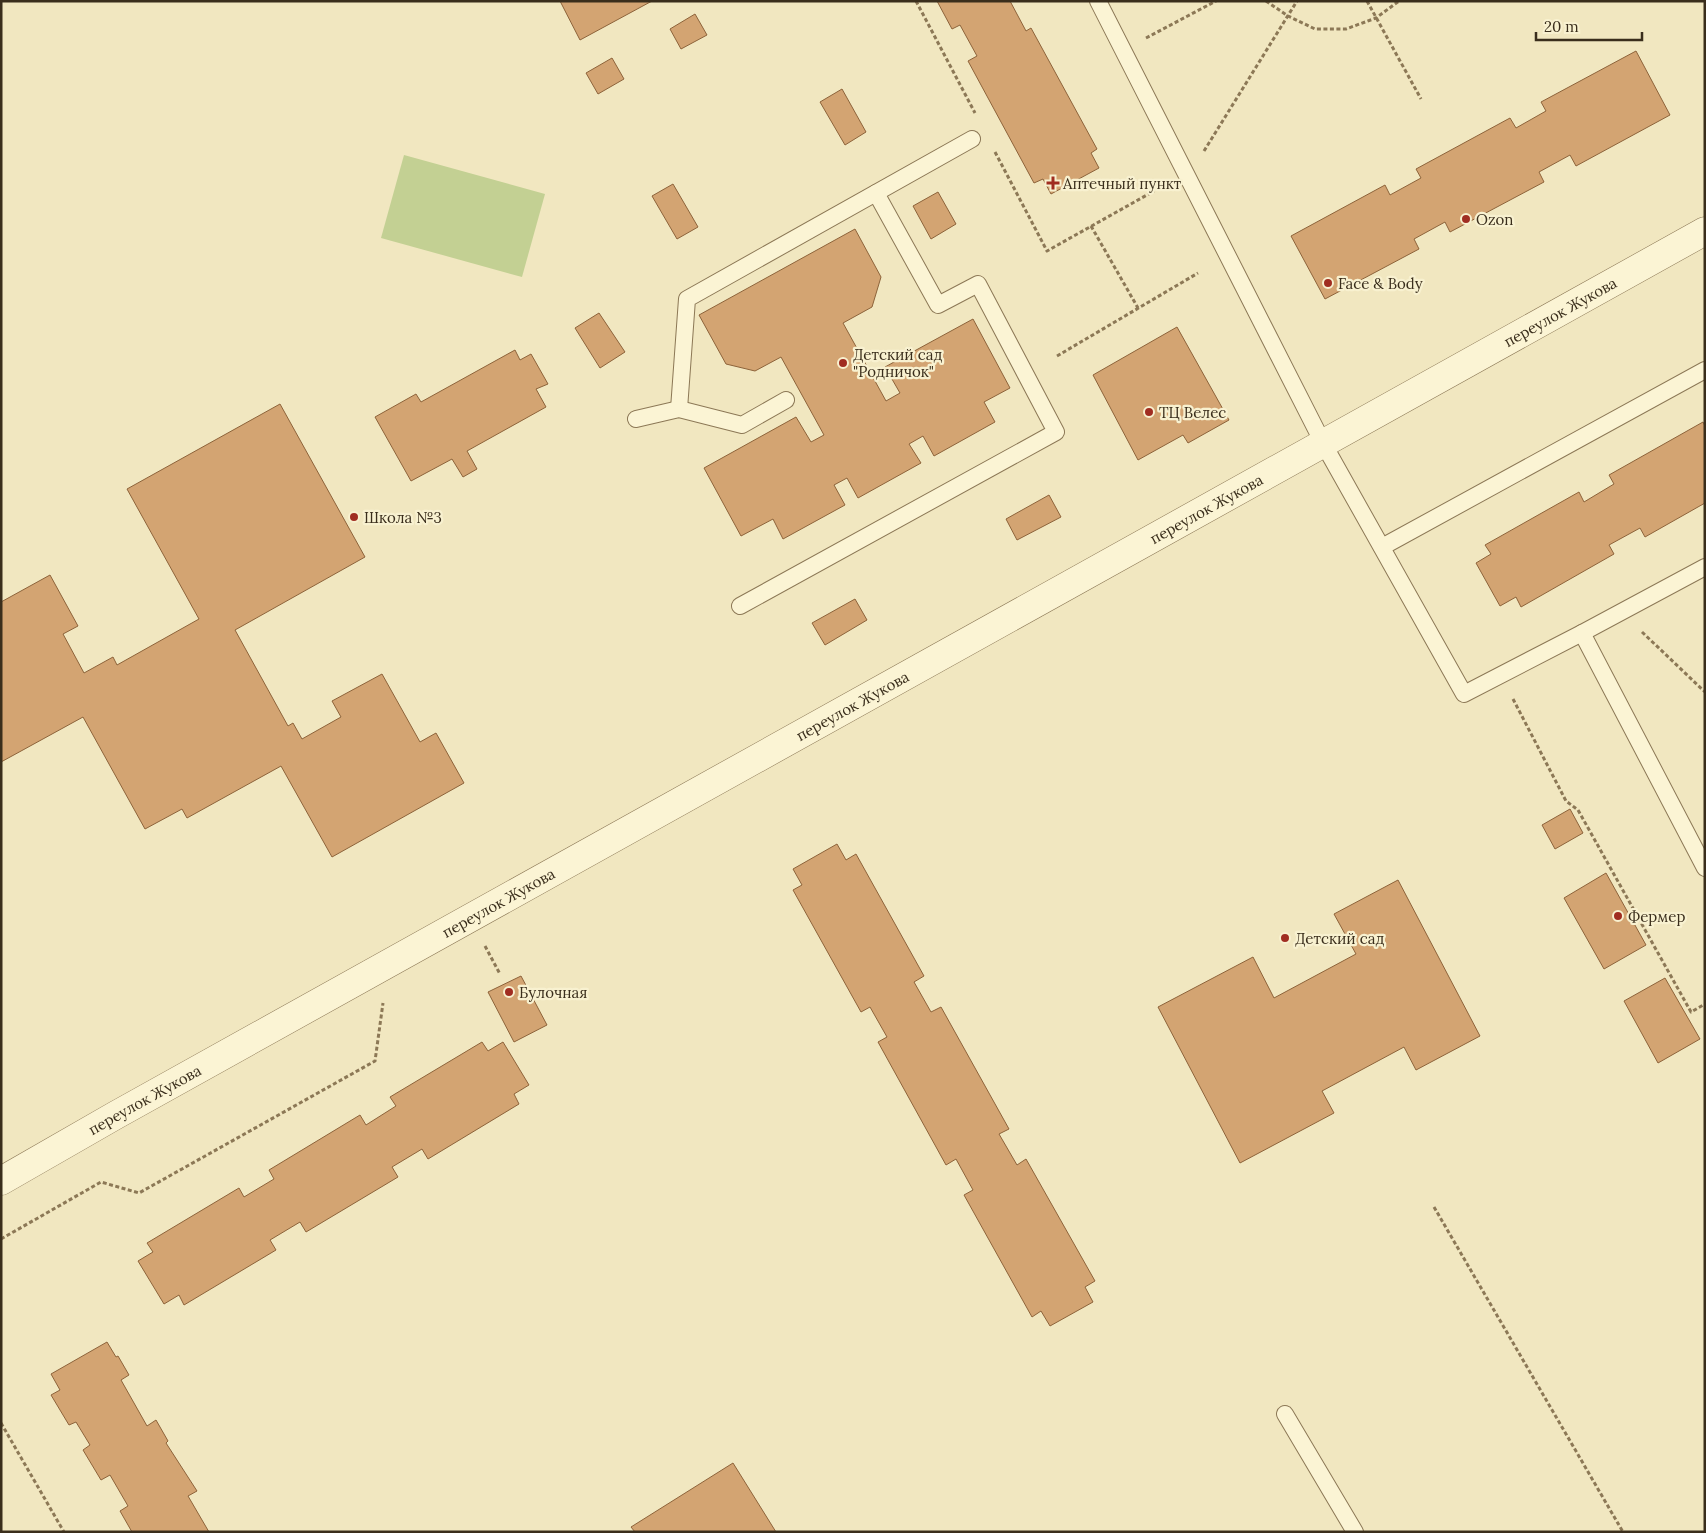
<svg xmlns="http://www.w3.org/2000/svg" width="1706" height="1533" font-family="Lora,serif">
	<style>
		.garden { fill: #c3d093 }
		.building { fill: #d3a472; stroke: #8d633a }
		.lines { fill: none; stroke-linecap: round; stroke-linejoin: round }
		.lane-casing { stroke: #8c7856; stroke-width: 18 }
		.street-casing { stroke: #8c7856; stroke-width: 29 }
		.path { stroke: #8c7856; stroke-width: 3; stroke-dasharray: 4 2.5; stroke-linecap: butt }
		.lane { stroke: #fbf4d4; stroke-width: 16 }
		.street { stroke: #fbf4d4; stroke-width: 28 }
		.poi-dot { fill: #a02d21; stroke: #f8f1d0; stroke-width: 2 }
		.labels { text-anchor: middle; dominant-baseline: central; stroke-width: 4.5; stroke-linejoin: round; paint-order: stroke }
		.poi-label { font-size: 15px; fill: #3a2e1c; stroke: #f8f1d0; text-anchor: start }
		.street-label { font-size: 15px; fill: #3a2e1c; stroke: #f8f1d0 }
	</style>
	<rect width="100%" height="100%" fill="#f1e7c0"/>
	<path class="garden" d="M404 155 545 194 522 277 381 238Z"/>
	<g class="building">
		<path d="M560 1H652L580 40Z"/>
		<path d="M937 1H1010L1026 31 1031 28 1097 149 1091 153 1099 168 1051 194 1043 179 1034 183 968 61 977 56 960 25 952 29Z"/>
		<path d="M695 14 707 35 681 49 670 29Z"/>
		<path d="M1636 51 1670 115 1576 166 1570 155 1539 172 1544 182 1450 232 1445 222 1414 239 1419 249 1325 299 1291 236 1385 185 1390 195 1421 178 1416 169 1510 118 1516 128 1546 111 1541 102Z"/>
		<path d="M612 58 624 79 598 94 586 73Z"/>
		<path d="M842 89 866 132 845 145 820 102Z"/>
		<path d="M673 184 698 227 677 239 652 196Z"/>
		<path d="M938 192 956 224 931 239 913 206Z"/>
		<path d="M855 229 881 277 872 307 843 323 886 401 900 393 885 367 973 319 1010 388 984 402 995 422 934 456 923 436 909 444 921 463 858 498 847 478 834 485 845 505 783 539 773 519 741 536 704 468 796 417 811 442 824 435 781 357 755 371 726 364 699 315Z"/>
		<path d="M599 313 625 352 600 368 575 328Z"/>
		<path d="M1177 327 1229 420 1188 443 1183 435 1138 460 1093 375Z"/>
		<path d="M515 350 520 360 531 354 548 384 536 389 546 407 467 451 477 469 463 477 452 459 411 481 375 417 416 394 421 402Z"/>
		<path d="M280 404 365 557 235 630 288 726 293 723 302 739 341 717 332 701 382 674 420 742 436 733 464 783 332 857 281 766 187 818 182 809 145 829 83 717 1 762V602L50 575 78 626 63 634 84 673 113 657 117 665 199 619 127 489Z"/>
		<path d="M1703 422 1705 426V503L1645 537 1640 528 1609 545 1614 554 1521 607 1516 597 1500 606 1476 563 1491 554 1485 545 1579 492 1584 502 1614 484 1609 475Z"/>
		<path d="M1049 495 1061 517 1017 540 1006 519Z"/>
		<path d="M855 599 867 620 825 645 812 623Z"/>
		<path d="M1570 809 1583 833 1555 849 1542 825Z"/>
		<path d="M837 844 846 860 856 854 924 976 914 982 931 1012 941 1007 1009 1129 999 1134 1017 1165 1026 1159 1095 1281 1085 1287 1093 1302 1050 1326 1041 1311 1032 1317 964 1195 973 1190 956 1159 946 1165 878 1042 887 1037 870 1007 861 1012 793 890 802 885 793 869Z"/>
		<path d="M1606 873 1646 945 1604 969 1564 898Z"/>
		<path d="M1398 880 1480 1036 1416 1070 1404 1047 1322 1091 1334 1113 1240 1163 1158 1007 1253 957 1274 998 1356 954 1334 914Z"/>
		<path d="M521 976 547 1025 514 1042 488 992Z"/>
		<path d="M1665 978 1700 1039 1658 1063 1624 1001Z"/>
		<path d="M482 1042 488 1051 503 1042 529 1085 514 1094 519 1104 428 1159 422 1149 392 1167 398 1177 306 1232 300 1222 270 1240 276 1250 184 1305 179 1295 164 1304 138 1261 153 1252 147 1243 239 1188 244 1197 274 1179 269 1170 360 1115 366 1125 396 1106 390 1097Z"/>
		<path d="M107 1342 116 1357 118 1356 129 1375 121 1380 147 1426 156 1420 168 1441 166 1443 197 1491 188 1496 209 1532H132L120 1511 128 1506 110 1475 101 1480 83 1450 90 1445 76 1422 69 1425 51 1395 60 1390 51 1374Z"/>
		<path d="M733 1463 776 1532H635L631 1527Z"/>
	</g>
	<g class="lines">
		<g class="lane-casing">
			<g id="lane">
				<path d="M1098 1 1323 443 1464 694 1582 633 1705 567"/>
				<path d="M679 409 687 299 972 139"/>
				<path d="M636 419 679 409 742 425 786 400"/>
				<path d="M1382 547 1705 370"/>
				<path d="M740 606 1056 432 978 284 938 305 876 193"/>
				<path d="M1582 633 1705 868"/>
				<path d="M1285 1414 1355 1532"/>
			</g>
		</g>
		<g class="street-casing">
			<g id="street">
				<path id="s1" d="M1 1181 116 1115 1705 231"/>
			</g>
		</g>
		<g class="path">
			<path d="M916 1 975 113"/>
			<path d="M1266 1 1288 16 1315 29H1346L1376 18 1399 1"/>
			<path d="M1367 1 1421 99"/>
			<path d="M1146 38 1216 1"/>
			<path d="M1204 151 1297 1"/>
			<path d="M995 152 1047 251 1154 191"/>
			<path d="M1091 226 1138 308"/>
			<path d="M1057 356 1198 273"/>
			<path d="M1642 632 1705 692"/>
			<path d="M1513 699 1566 801 1578 810 1691 1012 1705 1004"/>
			<path d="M485 946 500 974"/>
			<path d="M1434 1207 1623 1532"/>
			<path d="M1 1239 101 1182 139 1193 375 1061 383 1003"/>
			<path d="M1 1423 64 1532"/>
		</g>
		<use href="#lane" class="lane"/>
		<use href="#street" class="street"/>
	</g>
	<g class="poi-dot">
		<path d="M1050.5 175.5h5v5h5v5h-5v5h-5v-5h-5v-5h5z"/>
		<circle cx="1466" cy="219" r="5"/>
		<circle cx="1328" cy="283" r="5"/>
		<circle cx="843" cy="363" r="5"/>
		<circle cx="1149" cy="412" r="5"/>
		<circle cx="354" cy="517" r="5"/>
		<circle cx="1618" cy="916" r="5"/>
		<circle cx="1285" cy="938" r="5"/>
		<circle cx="509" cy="992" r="5"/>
	</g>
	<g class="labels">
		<g class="poi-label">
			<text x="1063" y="183">Аптечный пункт</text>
			<text x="1476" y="219">Ozon</text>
			<text x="1338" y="283">Face &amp; Body</text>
			<text x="853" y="354">Детский сад<tspan x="853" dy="17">"Родничок"</tspan></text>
			<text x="1159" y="412">ТЦ Велес</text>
			<text x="364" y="517">Школа №3</text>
			<text x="1628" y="916">Фермер</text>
			<text x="1295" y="938">Детский сад</text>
			<text x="519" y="992">Булочная</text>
		</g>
		<g class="street-label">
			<text stroke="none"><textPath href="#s1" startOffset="1785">переулок Жукова</textPath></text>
			<text stroke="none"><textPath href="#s1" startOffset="1380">переулок Жукова</textPath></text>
			<text stroke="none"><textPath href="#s1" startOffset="975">переулок Жукова</textPath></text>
			<text stroke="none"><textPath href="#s1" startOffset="570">переулок Жукова</textPath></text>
			<text stroke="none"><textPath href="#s1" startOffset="165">переулок Жукова</textPath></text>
		</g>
	</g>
	<rect width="1706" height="1533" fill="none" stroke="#3a2e1c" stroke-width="5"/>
	<path d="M1536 32v8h106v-8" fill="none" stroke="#3a2e1c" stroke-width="2.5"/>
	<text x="1544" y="32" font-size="15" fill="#3a2e1c" stroke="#f8f1d0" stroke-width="4" paint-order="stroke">20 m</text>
</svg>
